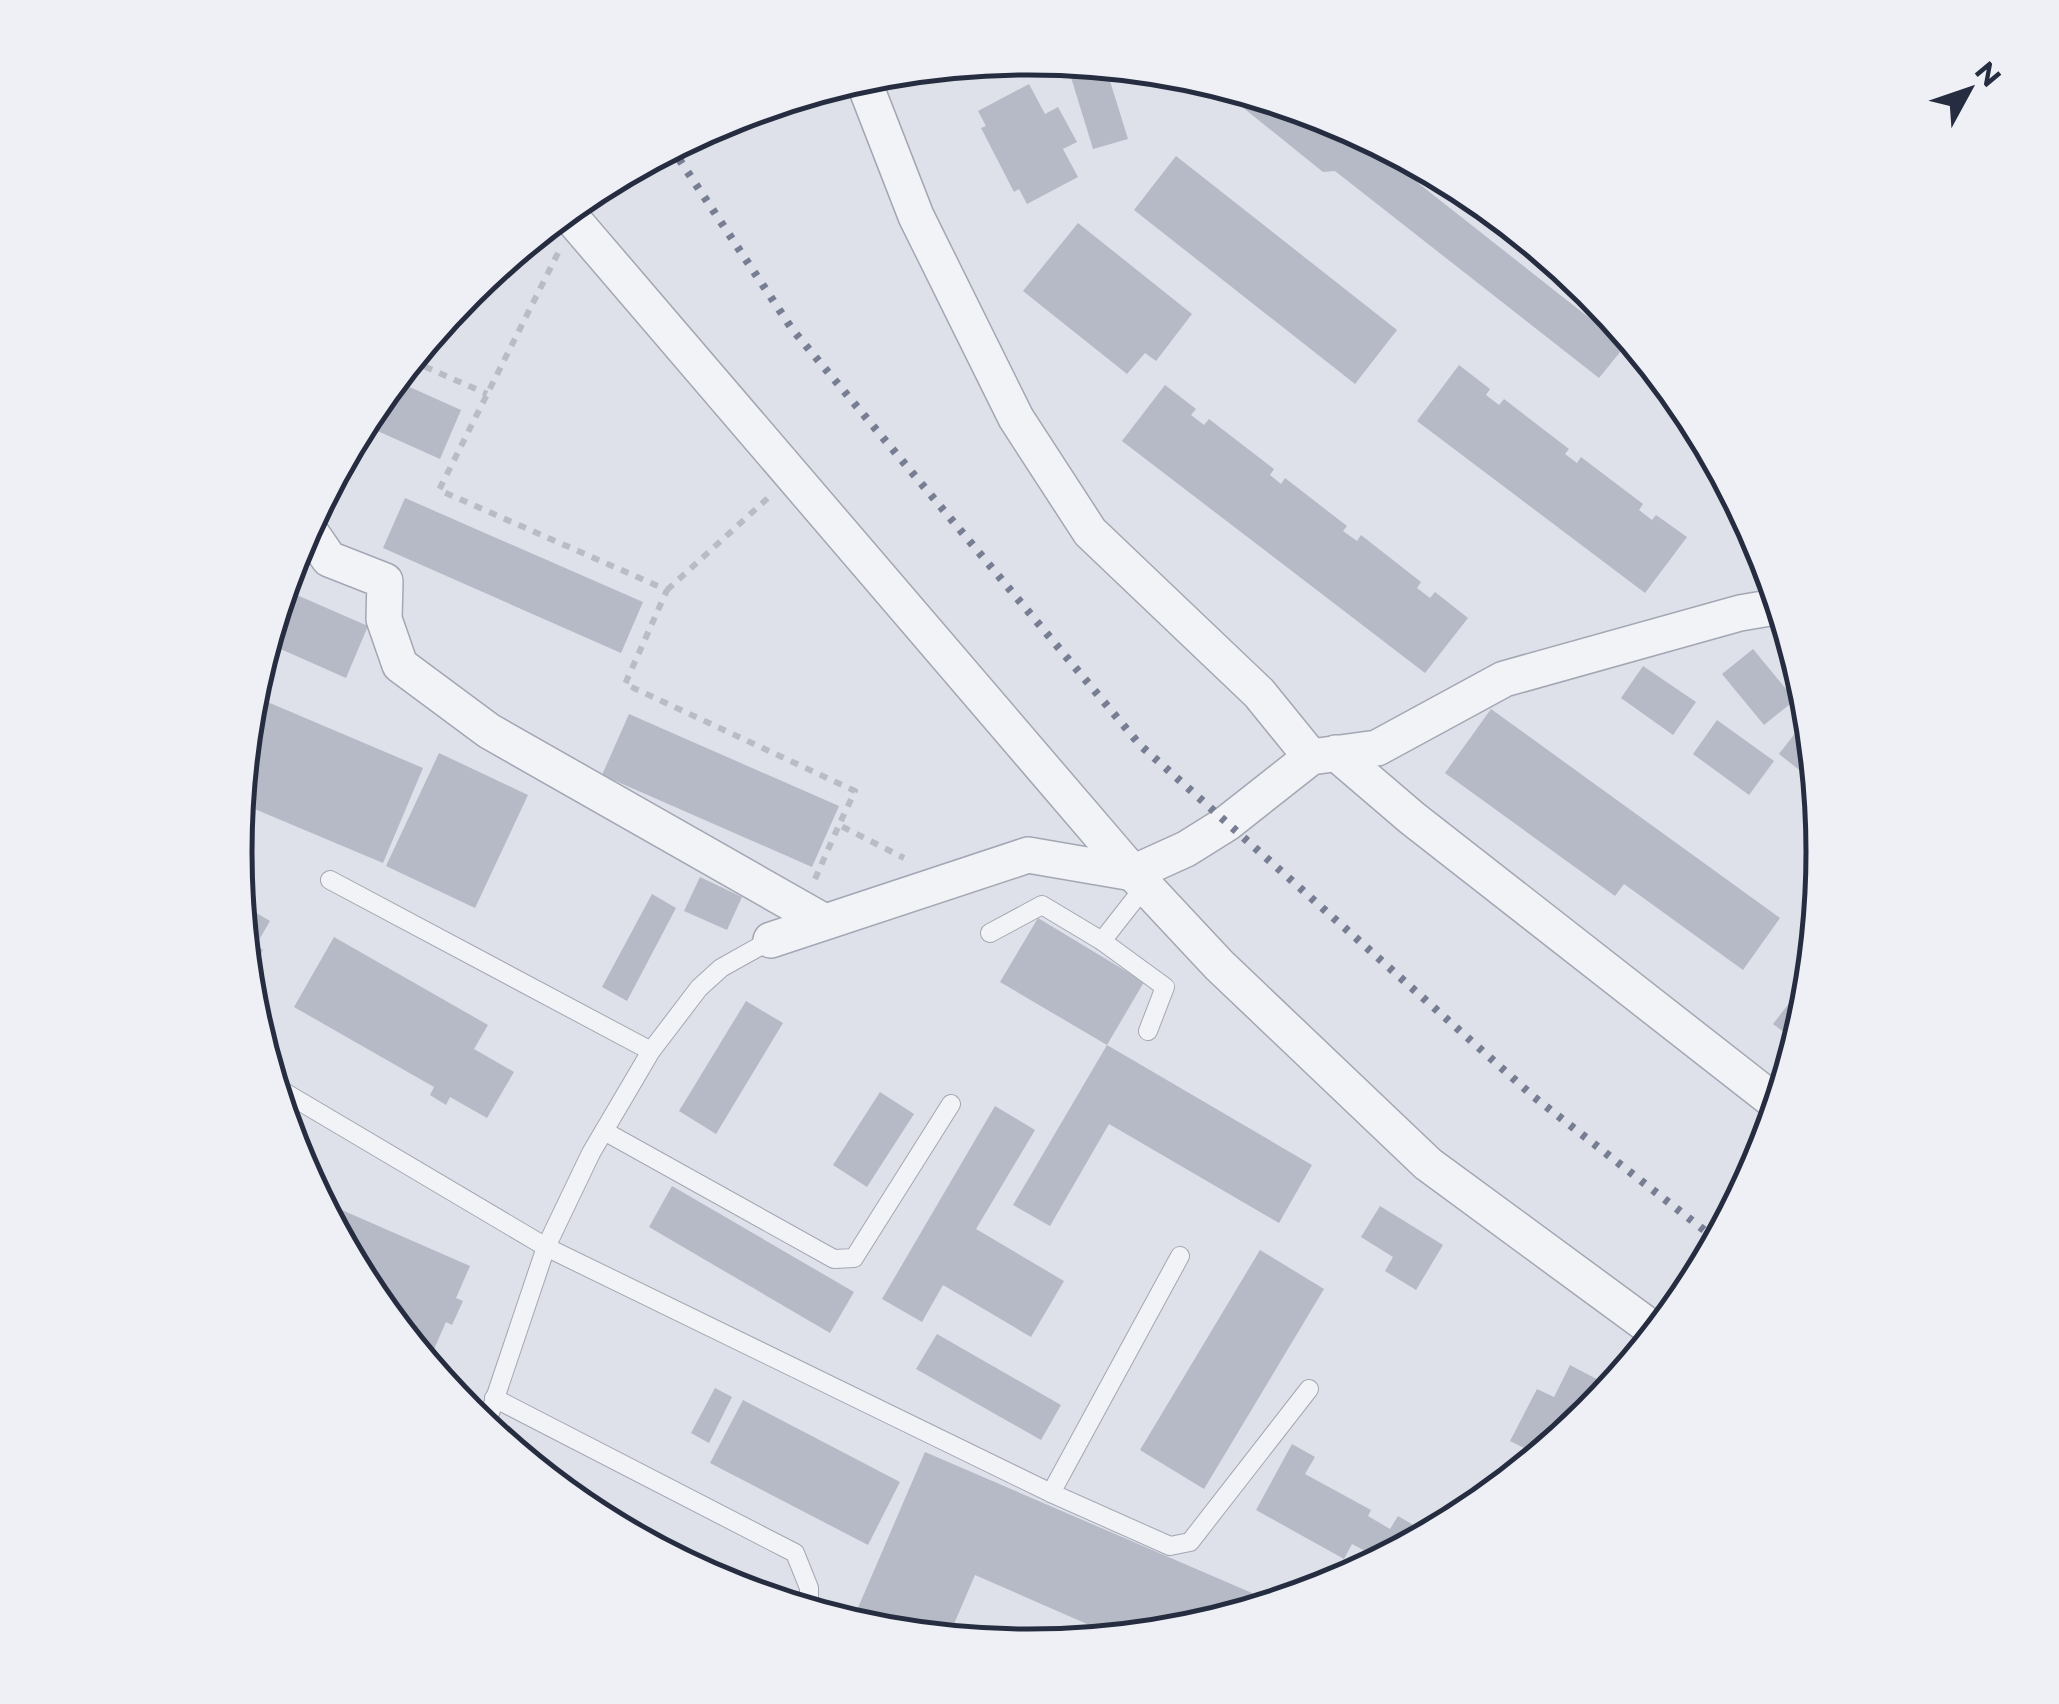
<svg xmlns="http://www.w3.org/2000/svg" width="2059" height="1704" font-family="Montserrat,sans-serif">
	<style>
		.building { fill: #b5bac6 }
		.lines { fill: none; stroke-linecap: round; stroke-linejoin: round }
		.lane-casing { stroke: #a3a7b3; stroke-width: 20 }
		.street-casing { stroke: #a3a7b3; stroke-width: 38 }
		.path { stroke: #b8bcc4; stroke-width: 6; stroke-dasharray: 8 8; stroke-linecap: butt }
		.lane { stroke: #f1f3f7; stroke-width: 18 }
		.street { stroke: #f1f3f7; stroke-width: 35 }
		.rail { stroke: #777e93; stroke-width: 8; stroke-dasharray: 5 10; stroke-linecap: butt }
		.rim { fill: none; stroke: #262d41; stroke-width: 5 }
	</style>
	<rect width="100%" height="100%" fill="#dee1e9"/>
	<g class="building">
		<path d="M1066 61 1105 65 1128 139 1093 149Z"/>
		<path d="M1210 81 1314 112 1355 146 1361 138 1625 346 1599 378 1335 171 1323 172Z"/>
		<path d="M1029 84 1045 114 1058 107 1077 142 1063 149 1078 177 1027 204 1019 189 1014 192 981 128 986 126 978 111Z"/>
		<path d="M1176 156 1397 330 1355 384 1134 210Z"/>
		<path d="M1408 158 1471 192 1592 291 1622 327 1404 164Z"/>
		<path d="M1078 223 1192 314 1156 361 1145 353 1127 374 1023 291Z"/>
		<path d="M1459 365 1490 389 1486 395 1499 405 1504 399 1569 449 1565 454 1577 463 1581 457 1643 504 1639 510 1652 520 1656 515 1687 537 1645 593 1417 421Z"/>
		<path d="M394 380 461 410 440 459 362 424Z"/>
		<path d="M1165 385 1196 409 1191 415 1204 425 1209 419 1274 469 1270 475 1281 484 1285 478 1347 526 1343 531 1357 541 1361 535 1421 582 1417 588 1430 598 1435 592 1468 618 1425 673 1122 441Z"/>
		<path d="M405 498 643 602 621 653 383 548Z"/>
		<path d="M283 589 368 626 346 678 267 643Z"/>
		<path d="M1753 649 1795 700 1764 725 1722 674Z"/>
		<path d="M1643 666 1696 702 1673 735 1621 698Z"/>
		<path d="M251 695 423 768 383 863 240 803Z"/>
		<path d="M1491 709 1780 918 1743 970 1624 884 1615 896 1445 773Z"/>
		<path d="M629 714 839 806 812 867 602 775Z"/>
		<path d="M1810 714 1814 745 1817 784 1779 754Z"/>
		<path d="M1717 720 1774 761 1749 795 1693 754Z"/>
		<path d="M439 753 528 795 475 908 386 866Z"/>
		<path d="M700 877 742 897 727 930 684 911Z"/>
		<path d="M652 894 676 908 627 1001 602 987Z"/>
		<path d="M240 903 270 921 256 945 263 950 254 967 246 962Z"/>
		<path d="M1038 918 1144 982 1107 1045 1000 982Z"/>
		<path d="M334 937 488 1025 474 1049 514 1072 487 1118 450 1097 446 1105 430 1095 434 1087 294 1007Z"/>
		<path d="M1812 974 1809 1008 1798 1043 1773 1024Z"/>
		<path d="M746 1001 783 1023 716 1134 679 1111Z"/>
		<path d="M1107 1045 1312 1165 1279 1223 1109 1124 1050 1226 1013 1205Z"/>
		<path d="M880 1092 914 1114 867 1187 833 1165Z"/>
		<path d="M995 1106 1035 1130 976 1229 1064 1281 1031 1337 943 1285 922 1322 882 1299Z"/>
		<path d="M672 1186 854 1292 830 1333 649 1227Z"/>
		<path d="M319 1200 470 1266 456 1298 463 1301 452 1325 446 1322 427 1365 369 1293Z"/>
		<path d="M1380 1206 1443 1245 1416 1290 1385 1271 1393 1257 1361 1237Z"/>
		<path d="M1260 1250 1324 1289 1204 1489 1140 1450Z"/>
		<path d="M937 1334 1061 1405 1041 1440 916 1369Z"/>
		<path d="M1570 1365 1606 1384 1604 1389 1609 1392 1591 1414 1540 1456 1510 1441 1537 1389 1554 1397Z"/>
		<path d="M715 1388 732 1397 709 1443 691 1433Z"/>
		<path d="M743 1400 900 1482 868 1545 710 1463Z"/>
		<path d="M1292 1444 1315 1457 1305 1474 1371 1510 1368 1516 1390 1529 1398 1516 1427 1533 1425 1537 1382 1560 1352 1544 1344 1559 1256 1510Z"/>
		<path d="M925 1452 1252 1593 1243 1614 1184 1631 1119 1638 975 1575 948 1638 874 1631 851 1624Z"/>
		<path d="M609 1521 659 1541 655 1549 608 1523Z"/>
	</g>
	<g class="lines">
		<g class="lane-casing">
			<g id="lane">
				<path d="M330 880 651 1051"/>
				<path d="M990 933 1042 905 1102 941 1165 987 1148 1031"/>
				<path d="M1102 941 1145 886"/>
				<path d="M274 1086 546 1247 1051 1493 1170 1546 1190 1542 1309 1389"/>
				<path d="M604 1131 834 1259 854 1258 951 1104"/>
				<path d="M494 1398 795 1553 809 1588V1611"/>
				<path d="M485 1428 546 1247 591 1153 651 1051 699 988 721 968 771 940"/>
				<path d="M1051 1493 1180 1256"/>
			</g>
		</g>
		<g class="street-casing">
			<g id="street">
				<path d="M862 77 916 216 1016 418 1090 532 1259 693 1311 757"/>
				<path d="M565 210 1133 873 1219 965 1428 1164 1658 1333"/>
				<path d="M307 527 329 559 385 581 384 619 400 665 489 731 823 921"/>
				<path d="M1336 753 1412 818 1779 1105"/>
				<path d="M771 940 1028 855 1133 873 1186 849 1226 824 1311 757 1377 748 1504 679 1740 613 1781 606"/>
			</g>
		</g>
		<g class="path">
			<path d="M558 253 439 490 667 590 625 684 855 791 839 825 904 858"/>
			<path d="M410 360 487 394"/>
			<path d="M667 590 769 497"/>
			<path d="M815 879 839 825"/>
		</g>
		<use href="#lane" class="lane"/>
		<use href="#street" class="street"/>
		<path class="rail" d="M671 147 792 329 1140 745 1534 1097 1718 1241"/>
	</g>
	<path d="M0 0H2059V1704H0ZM252 852a777 777 0 1 1 1554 0a777 777 0 1 1-1554 0Z" fill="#eef0f6" fill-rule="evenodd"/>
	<path class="rim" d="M252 852a777 777 0 1 1 1554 0a777 777 0 1 1-1554 0Z"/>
	<g transform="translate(1969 90) rotate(50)" stroke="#eef0f6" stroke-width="8" paint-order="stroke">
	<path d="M0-8L18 38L0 25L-18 38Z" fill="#262d41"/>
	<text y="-15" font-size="28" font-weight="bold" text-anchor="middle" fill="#262d41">N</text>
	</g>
</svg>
